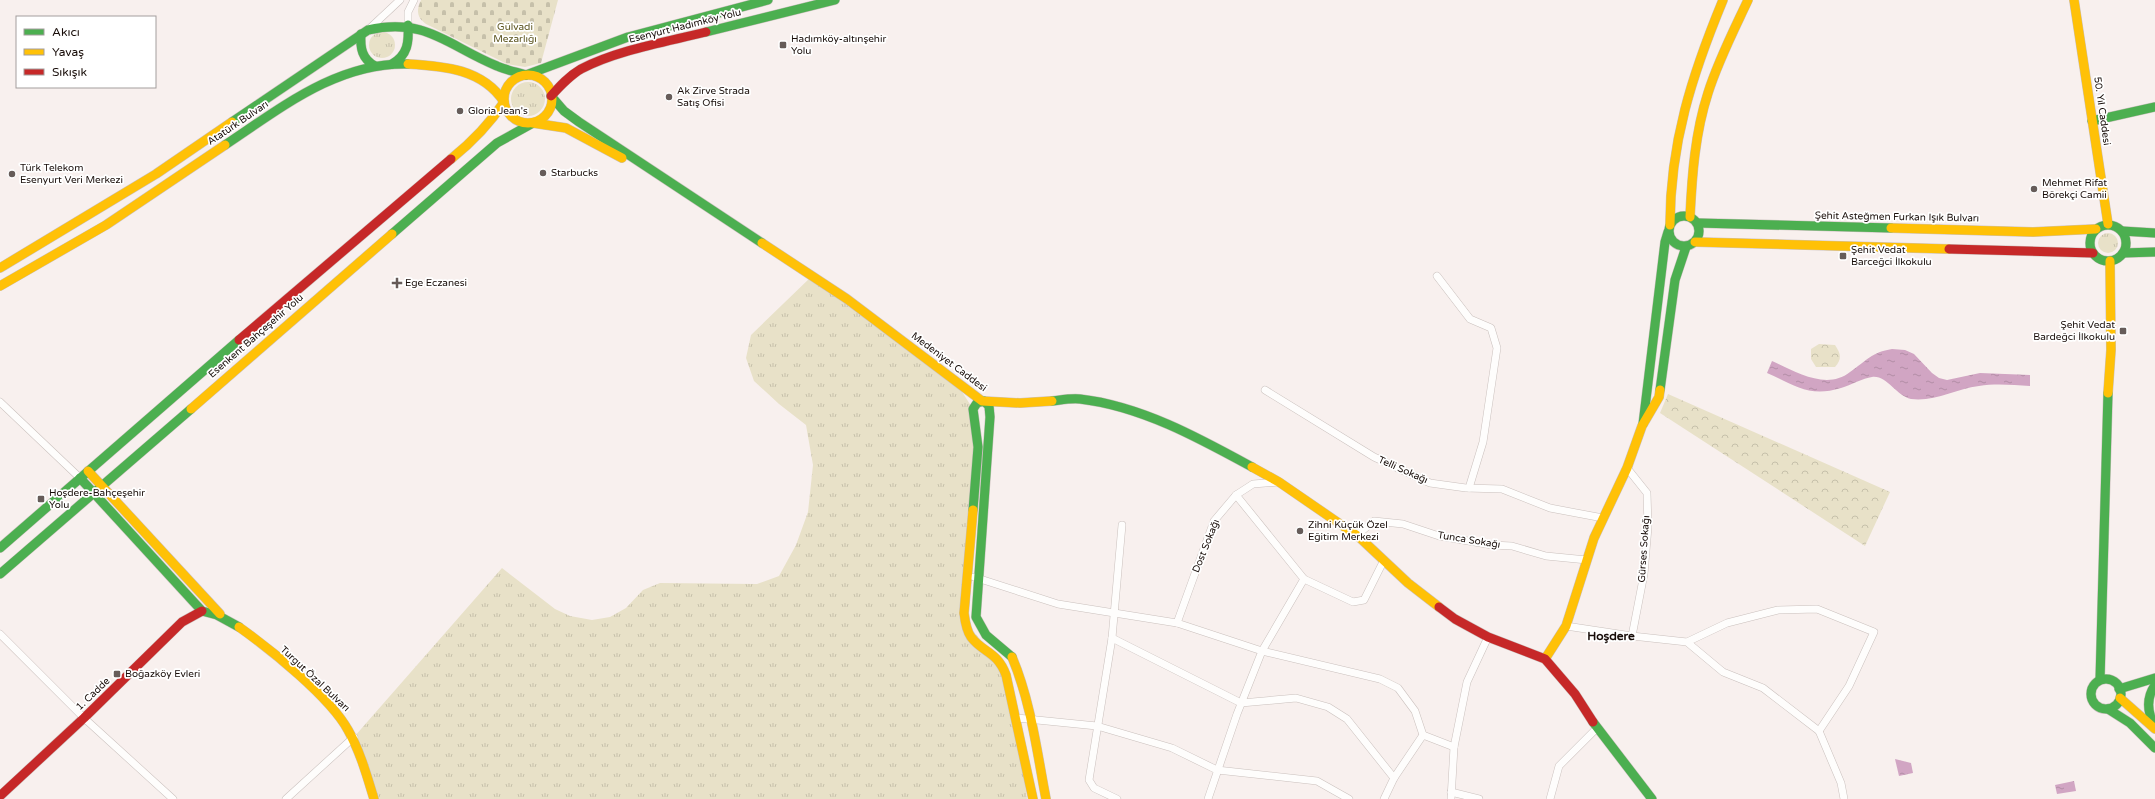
<svg xmlns="http://www.w3.org/2000/svg" width="2155" height="799" font-family="'Varela Round',sans-serif">
	<style>
		.grass { fill: url(#grass-tufts) }
		.cemetery { fill: url(#cemetery-stones) }
		.park { fill: url(#park-crowns) }
		.water { fill: url(#water-ripples) }
		.lines { fill: none; stroke-linecap: round; stroke-linejoin: round }
		.street-casing { stroke: #cac0bd; stroke-width: 8 }
		.fast-casing { stroke: #cac0bd; stroke-width: 10 }
		.slow-casing { stroke: #cac0bd; stroke-width: 10 }
		.jam-casing { stroke: #cac0bd; stroke-width: 10 }
		.street { stroke: #fefdfc; stroke-width: 7 }
		.fast { stroke: #4caf50; stroke-width: 9 }
		.slow { stroke: #ffc107; stroke-width: 9 }
		.jam { stroke: #c62828; stroke-width: 9 }
		.poi-dot { fill: #665c59; stroke: #fff; stroke-width: 1.5 }
		.labels { text-anchor: middle; dominant-baseline: central; stroke-width: 3.5; stroke-linejoin: round; paint-order: stroke }
		.street-label { font-size: 10px; fill: #180d09; stroke: #fff }
		.park-label { font-size: 10px; fill: #5c5520; stroke: #fff }
		.poi-label { font-size: 10px; fill: #180d09; stroke: #fff; text-anchor: start }
		.quarter-label { font-size: 12px; font-weight: bold; fill: #180d09; stroke: #fff }
	</style>
	<defs>
		<pattern id="grass-tufts" width="24" height="20" patternUnits="userSpaceOnUse"><rect width="24" height="20" fill="#e8e1c8"/><path d="M3 7l-1-3M5 7V3M7 7l1-3M15 17l-1-3M17 17v-4M19 17l1-3" fill="none" stroke="#c6c0aa"/></pattern>
		<pattern id="cemetery-stones" width="16" height="16" patternUnits="userSpaceOnUse"><rect width="16" height="16" fill="#e8e1c8"/><path d="M2 7V4a2 2 0 0 1 4 0v3zM10 15v-3a2 2 0 0 1 4 0v3z" fill="#c6c0aa"/></pattern>
		<pattern id="park-crowns" width="20" height="18" patternUnits="userSpaceOnUse"><rect width="20" height="18" fill="#e8e1c8"/><path d="M2 6a3 3 0 1 1 6 0M12 15a3 3 0 1 1 6 0" fill="none" stroke="#c6c0aa"/></pattern>
		<pattern id="water-ripples" width="26" height="14" patternUnits="userSpaceOnUse"><rect width="26" height="14" fill="#d1a5c3"/><path d="M2 4q2-2 4 0t4 0M15 11q2-2 4 0t4 0" fill="none" stroke="#b38da6"/></pattern>
	</defs>
	<rect width="100%" height="100%" fill="#f8f0ee"/>
	<g class="grass">
		<circle cx="382" cy="45" r="13"/>
		<circle cx="528" cy="99" r="17"/>
		<circle cx="2108" cy="243" r="10"/>
		<path d="M812 276 957 384 973 409 976 425 965 622 1000 662 1017 718 1027 799H374L354 737 502 568 555 609 570 616 592 620 610 617 626 608 643 590 660 583 757 584 779 576 796 545 808 512 813 465 806 425 779 404 754 381 746 358 751 335Z"/>
	</g>
	<path class="cemetery" d="M421 0H558L541 63 525 67 507 64 426 24C417 18 416 10 421 0Z"/>
	<g class="park">
		<path d="M1819 344 1835 345C1841 354 1842 359 1835 367H1816L1811 359V349Z"/>
		<path d="M1668 394 1890 492 1865 546 1660 413Z"/>
	</g>
	<g class="water">
		<path d="M1892 349 1905 350 1914 354 1932 373 1939 378 1947 380 1980 373 2030 375V386C2013 385 1996 383 1979 386 1955 389 1935 402 1911 399 1896 396 1887 375 1872 377 1863 378 1851 385 1841 388 1809 398 1795 385 1767 373L1772 361C1795 371 1826 391 1850 372 1866 361 1872 352 1892 349Z"/>
		<path d="M1895 759 1911 763 1913 773 1899 776Z"/>
		<path d="M2074 781 2076 791 2057 794 2055 785Z"/>
	</g>
	<g class="lines">
		<g class="street-casing">
			<g id="street">
				<path d="M408 25V12L414 0"/>
				<path d="M369 29 400 0"/>
				<path d="M1437 276 1470 319 1491 328 1497 348 1483 442 1469 488"/>
				<path d="M1265 390 1374 457 1430 483 1466 488 1502 489 1550 508 1603 518"/>
				<path d="M0 402 80 478"/>
				<path d="M1627 468 1647 493 1648 527 1644 574 1632 636"/>
				<path d="M1236 495 1304 579 1353 602 1364 600 1384 560"/>
				<path d="M1357 535 1374 521 1403 524 1439 536 1492 545 1512 546 1546 556 1587 560"/>
				<path d="M974 577 1058 604 1177 623 1262 651 1237 714 1208 799"/>
				<path d="M1304 579 1262 651 1380 679 1398 688 1415 711 1423 735"/>
				<path d="M1177 623 1214 521 1236 495 1253 484 1279 482"/>
				<path d="M1566 626 1632 636 1687 642 1727 623 1778 610 1817 609 1874 632 1849 686 1819 731 1763 688 1723 672 1687 642"/>
				<path d="M0 634 84 718 173 799"/>
				<path d="M1112 638 1241 703 1296 698 1328 707 1347 719 1394 778"/>
				<path d="M1017 718 1097 726 1172 748 1217 770 1317 781 1349 799"/>
				<path d="M1819 731 1841 783 1844 799"/>
				<path d="M1451 792 1479 799"/>
				<path d="M286 799 354 737"/>
				<path d="M1117 799 1094 788 1089 780 1112 638 1122 525"/>
				<path d="M1384 799 1394 778 1423 735 1454 747"/>
				<path d="M1451 799 1454 747 1467 682 1488 637"/>
				<path d="M1550 799 1559 766 1597 728"/>
			</g>
		</g>
		<g class="fast-casing">
			<g id="fast">
				<path d="M706 32 835 0"/>
				<path d="M361 34C360 48 362 59 375 66"/>
				<path d="M392 64C408 55 409 42 408 25"/>
				<path d="M526 75 628 37 768 0"/>
				<path d="M551 96 564 111 579 122 762 243"/>
				<path d="M2092 121 2155 107"/>
				<path d="M232 122 368 30C426 17 448 46 497 66 506 70 516 72 526 75"/>
				<path d="M225 145C281 108 337 62 408 64"/>
				<circle cx="1684" cy="231" r="15"/>
				<path d="M1698 223 1891 228"/>
				<circle cx="2108" cy="243" r="18"/>
				<path d="M2122 231 2155 233"/>
				<path d="M392 234 497 143 533 123"/>
				<path d="M2123 253 2155 252"/>
				<path d="M1660 390 1675 280 1686 247"/>
				<path d="M1052 401C1061 400 1071 398 1080 399 1141 406 1199 438 1252 467"/>
				<path d="M1643 424 1665 242 1668 232"/>
				<path d="M80 478 202 611 217 615 239 627"/>
				<path d="M973 510 978 447 973 409 977 403 984 401 989 406 990 417 976 617 986 635 1012 657"/>
				<path d="M0 548 239 340"/>
				<path d="M0 574 191 409"/>
				<circle cx="2106" cy="694" r="15"/>
				<path d="M2100 680 2108 393"/>
				<path d="M2119 689 2155 678"/>
				<path d="M2108 709 2130 723 2155 748"/>
				<path d="M1593 722 1652 799"/>
				<path d="M2154 725C2147 711 2146 698 2155 685"/>
			</g>
		</g>
		<g class="slow-casing">
			<g id="slow">
				<path d="M2074 0 2108 224"/>
				<path d="M408 64C444 66 483 69 504 102"/>
				<circle cx="528" cy="99" r="24"/>
				<path d="M533 123 566 128 622 158"/>
				<path d="M451 159C472 142 489 125 504 102"/>
				<path d="M1690 217C1692 175 1695 133 1708 93 1718 61 1734 30 1748 0"/>
				<path d="M1670 225C1670 143 1692 75 1723 0"/>
				<path d="M1891 228 2033 232 2096 229"/>
				<path d="M1695 242 1949 249"/>
				<path d="M762 243 847 299 982 401 1020 403 1052 401"/>
				<path d="M0 268 156 174 232 122"/>
				<path d="M0 286 106 225 225 145"/>
				<path d="M2108 393 2111 350 2110 261"/>
				<path d="M191 409 392 234"/>
				<path d="M1252 467 1279 482 1359 537 1408 583 1439 607"/>
				<path d="M88 471 220 614"/>
				<path d="M973 510 964 613C965 621 966 630 971 637 983 653 997 651 1006 675L1033 799"/>
				<path d="M239 627C270 649 330 697 348 730 360 751 367 776 374 799"/>
				<path d="M1012 657C1031 702 1037 752 1046 799"/>
				<path d="M1545 659 1566 626 1594 538 1627 468 1642 426 1659 397 1660 390"/>
				<path d="M2120 698 2155 729"/>
			</g>
		</g>
		<g class="jam-casing">
			<g id="jam">
				<path d="M551 96C560 86 569 76 581 69 617 50 666 42 706 32"/>
				<path d="M1949 249 2093 253"/>
				<path d="M239 340 451 159"/>
				<path d="M1439 607 1455 619 1488 637 1545 659 1575 694 1593 722"/>
				<path d="M0 796 84 718 182 622 202 611"/>
			</g>
		</g>
		<use href="#street" class="street"/>
		<use href="#fast" class="fast"/>
		<use href="#slow" class="slow"/>
		<use href="#jam" class="jam"/>
	</g>
	<g class="poi-dot">
		<rect x="779" y="41" width="8" height="8" rx="2"/>
		<circle cx="669" cy="97" r="4"/>
		<circle cx="460" cy="111" r="4"/>
		<circle cx="543" cy="173" r="4"/>
		<circle cx="12" cy="174" r="4"/>
		<circle cx="2034" cy="189" r="4"/>
		<rect x="1839" y="252" width="8" height="8" rx="2"/>
		<path d="M395 277h4v4h4v4h-4v4h-4v-4h-4v-4h4z"/>
		<rect x="2119" y="327" width="8" height="8" rx="2"/>
		<rect x="37" y="495" width="8" height="8" rx="2"/>
		<circle cx="1300" cy="531" r="4"/>
		<rect x="113" y="670" width="8" height="8" rx="2"/>
	</g>
	<g class="labels">
		<g class="street-label">
			<text transform="translate(685 26) rotate(-14)">Esenyurt Hadımköy Yolu</text>
			<text transform="translate(2102 111) rotate(82)">50. Yıl Caddesi</text>
			<text transform="translate(238 123) rotate(-34)">Atatürk Bulvarı</text>
			<text transform="translate(1897 217) rotate(1)">Şehit Asteğmen Furkan Işık Bulvarı</text>
			<text transform="translate(256 336) rotate(-41)">Esenkent Bahçeşehir Yolu</text>
			<text transform="translate(949 362) rotate(37)">Medeniyet Caddesi</text>
			<text transform="translate(1403 470) rotate(24)">Telli Sokağı</text>
			<text transform="translate(1469 540) rotate(9)">Tunca Sokağı</text>
			<text transform="translate(1206 546) rotate(-68)">Dost Sokağı</text>
			<text transform="translate(1644 549) rotate(-86)">Gürses Sokağı</text>
			<text transform="translate(315 679) rotate(43)">Turgut Özal Bulvarı</text>
			<text transform="translate(93 694) rotate(-44)">1. Cadde</text>
		</g>
		<g class="park-label">
			<text x="515" y="27">Gülvadi<tspan x="515" dy="12">Mezarlığı</tspan></text>
		</g>
		<g class="poi-label">
			<text x="791" y="39">Hadımköy-altınşehir<tspan x="791" dy="12">Yolu</tspan></text>
			<text x="677" y="91">Ak Zirve Strada<tspan x="677" dy="12">Satış Ofisi</tspan></text>
			<text x="468" y="111">Gloria Jean's</text>
			<text x="20" y="168">Türk Telekom<tspan x="20" dy="12">Esenyurt Veri Merkezi</tspan></text>
			<text x="551" y="173">Starbucks</text>
			<text x="2042" y="183">Mehmet Rifat<tspan x="2042" dy="12">Börekçi Camii</tspan></text>
			<text x="1851" y="250">Şehit Vedat<tspan x="1851" dy="12">Barceğci İlkokulu</tspan></text>
			<text x="405" y="283">Ege Eczanesi</text>
			<text x="2115" y="325" text-anchor="end">Şehit Vedat<tspan x="2115" dy="12">Bardeğci İlkokulu</tspan></text>
			<text x="49" y="493">Hoşdere-Bahçeşehir<tspan x="49" dy="12">Yolu</tspan></text>
			<text x="1308" y="525">Zihni Küçük Özel<tspan x="1308" dy="12">Eğitim Merkezi</tspan></text>
			<text x="125" y="674">Boğazköy Evleri</text>
		</g>
		<g class="quarter-label">
			<text x="1611" y="636">Hoşdere</text>
		</g>
	</g>
	<rect x="16" y="16" width="140" height="72" fill="#ffffff" stroke="#a39e9d"/>
	<rect x="24" y="29" width="20" height="6" fill="#4caf50" stroke="#a39e9d"/>
	<text x="52" y="36" font-size="12" fill="#180d09">Akıcı</text>
	<rect x="24" y="49" width="20" height="6" fill="#ffc107" stroke="#a39e9d"/>
	<text x="52" y="56" font-size="12" fill="#180d09">Yavaş</text>
	<rect x="24" y="69" width="20" height="6" fill="#c62828" stroke="#a39e9d"/>
	<text x="52" y="76" font-size="12" fill="#180d09">Sıkışık</text>
</svg>
